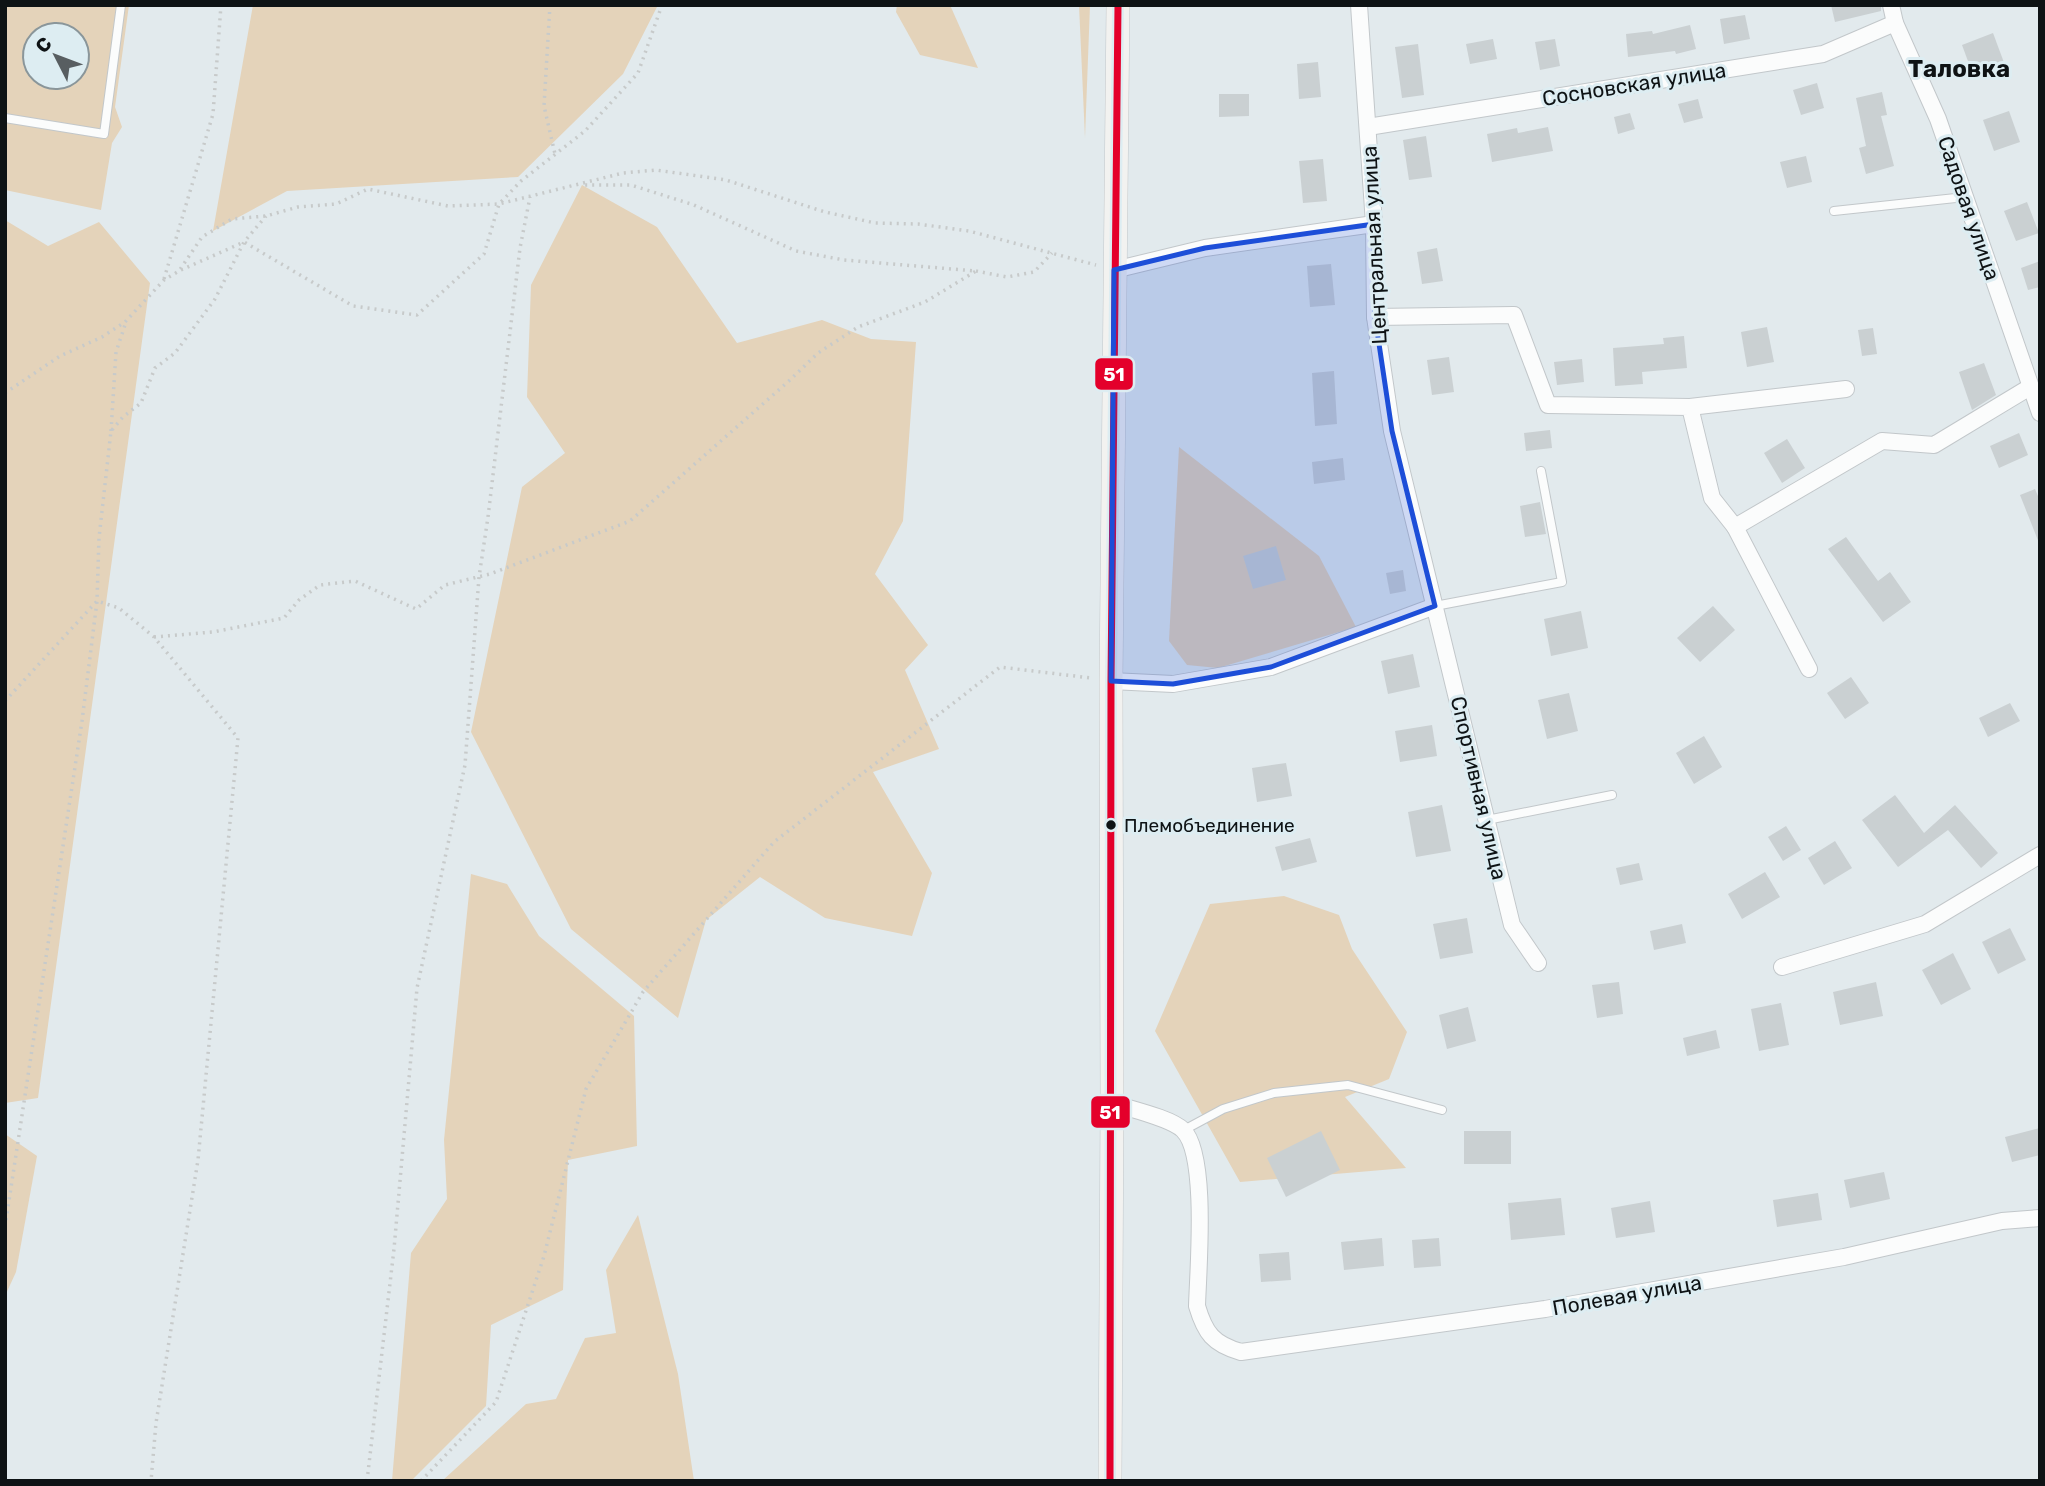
<svg xmlns="http://www.w3.org/2000/svg" width="2045" height="1486" font-family="Rubik,sans-serif">
	<style>
		.green { fill: #e4d3ba; fill-rule: evenodd }
		.building { fill: #cad0d2 }
		.lines { fill: none; stroke-linecap: round; stroke-linejoin: round }
		.lane-casing { stroke: #c2c7ca; stroke-width: 10 }
		.street-casing { stroke: #c2c7ca; stroke-width: 18 }
		.secondary-casing { stroke: #c2c7ca; stroke-width: 24 }
		.path { stroke: #c7caca; stroke-width: 3.5; stroke-dasharray: 2 5; stroke-linecap: butt }
		.lane { stroke: #fbfcfc; stroke-width: 8 }
		.street { stroke: #fbfcfc; stroke-width: 16 }
		.secondary { stroke: #f2f2f0; stroke-width: 23 }
		.bus-1-casing { stroke: #ddedf2; stroke-width: 12 }
		.bus-1 { stroke: #e4002b; stroke-width: 7 }
		.marked { fill: #1d4ed8; fill-opacity: 0.2; stroke: #1d4ed8; stroke-width: 5; stroke-linejoin: round }
		.bus-dot { fill: #0e1315; stroke: #ddedf2; stroke-width: 2.5 }
		.labels { text-anchor: middle; dominant-baseline: central; stroke-width: 6; stroke-linejoin: round; paint-order: stroke }
		.bus-label { font-size: 19px; fill: #0e1315; stroke: #ddedf2; text-anchor: start }
		.street-label { font-size: 21px; fill: #0e1315; stroke: #ddedf2 }
		.quarter-label { font-size: 24px; font-weight: bold; fill: #0e1315; stroke: #ddedf2 }
		.line-badge { stroke: #ddedf2; stroke-width: 2.5 }
		.badge-label { font-size: 19px; text-anchor: middle; font-weight: bold; fill: #fff }
	</style>
	<rect width="100%" height="100%" fill="#e2eaed"/>
	<g class="green">
		<path d="M5 5H129L115 107 122 127 112 143 101 210 5 190ZM35 35H77V77H35Z"/>
		<path d="M253 5H658L623 74 518 177 287 191 213 231Z"/>
		<path d="M897 5H950L978 68 920 55 896 12Z"/>
		<path d="M1079 5H1090L1085 138Z"/>
		<path d="M582 185 657 227 737 343 822 320 871 339 916 342 903 521 875 574 928 645 905 670 939 749 873 772 932 873 912 936 825 918 760 877 706 920 678 1018 571 929 471 732 522 487 565 453 527 397 531 285Z"/>
		<path d="M5 220 48 246 99 222 150 283 38 1098 5 1103Z"/>
		<path d="M1179 447 1319 556 1356 627 1218 668 1187 665 1169 641Z"/>
		<path d="M471 874 507 884 539 936 634 1016 637 1146 568 1160 563 1290 491 1325 486 1406 411 1481H392L411 1253 447 1199 444 1140Z"/>
		<path d="M1284 896 1339 915 1352 949 1407 1032 1389 1079 1345 1097 1406 1168 1240 1182 1155 1031 1210 904Z"/>
		<path d="M5 1134 37 1156 16 1272 5 1296Z"/>
		<path d="M638 1215 678 1374 694 1481H442L526 1404 556 1399 585 1338 616 1333 606 1270Z"/>
	</g>
	<g class="building">
		<path d="M1831 5H1881V11L1835 22Z"/>
		<path d="M1745 15 1750 39 1724 44 1720 19Z"/>
		<path d="M1690 25 1696 49 1676 54 1675 51 1628 57 1626 34 1652 31 1653 34Z"/>
		<path d="M1993 33 2006 68 1975 80 1962 45Z"/>
		<path d="M1493 39 1497 59 1470 64 1466 44Z"/>
		<path d="M1555 39 1560 66 1540 70 1535 42Z"/>
		<path d="M1418 44 1424 95 1402 98 1395 47Z"/>
		<path d="M1318 62 1321 97 1299 99 1297 64Z"/>
		<path d="M1817 83 1824 108 1801 115 1793 90Z"/>
		<path d="M1882 92 1887 115 1881 116 1894 166 1866 174 1859 148 1866 146 1856 98Z"/>
		<path d="M1219 94H1249V116L1219 117Z"/>
		<path d="M1698 99 1703 118 1684 123 1678 104Z"/>
		<path d="M2009 111 2020 142 1994 151 1983 120Z"/>
		<path d="M1630 113 1635 129 1618 134 1614 117Z"/>
		<path d="M1548 127 1553 151 1492 162 1487 134 1517 128 1518 133Z"/>
		<path d="M1426 136 1432 177 1409 180 1403 140Z"/>
		<path d="M1806 156 1812 182 1787 188 1780 162Z"/>
		<path d="M1323 159 1327 201 1303 203 1299 161Z"/>
		<path d="M2027 202 2039 233 2016 241 2004 211Z"/>
		<path d="M1437 248 1443 281 1422 284 1417 252Z"/>
		<path d="M2040 261V287L2028 290 2021 268Z"/>
		<path d="M1331 264 1335 305 1310 307 1307 266Z"/>
		<path d="M1767 327 1774 362 1747 367 1741 332Z"/>
		<path d="M1873 328 1877 354 1862 356 1858 330Z"/>
		<path d="M1684 336 1687 368 1642 372 1643 384 1615 386 1613 348 1664 344 1663 338Z"/>
		<path d="M1449 357 1454 392 1432 395 1427 360Z"/>
		<path d="M1582 359 1584 382 1557 385 1554 362Z"/>
		<path d="M1984 363 1996 395 1972 410 1959 372Z"/>
		<path d="M1334 371 1337 424 1315 426 1312 373Z"/>
		<path d="M1550 430 1552 448 1526 451 1524 433Z"/>
		<path d="M2019 433 2028 455 1999 468 1990 446Z"/>
		<path d="M1787 439 1805 468 1782 483 1764 453Z"/>
		<path d="M1343 458 1345 480 1314 484 1312 462Z"/>
		<path d="M2035 489 2040 501 2039 543 2020 495Z"/>
		<path d="M1540 502 1546 534 1525 537 1520 506Z"/>
		<path d="M1846 537 1878 581 1890 572 1911 602 1883 622 1828 549Z"/>
		<path d="M1276 546 1286 580 1253 589 1243 556Z"/>
		<path d="M1403 570 1406 591 1390 594 1386 573Z"/>
		<path d="M1713 606 1735 630 1700 662 1677 638Z"/>
		<path d="M1581 611 1588 648 1551 656 1544 619Z"/>
		<path d="M1413 654 1420 687 1388 694 1381 661Z"/>
		<path d="M1851 677 1869 703 1845 719 1827 693Z"/>
		<path d="M1569 693 1578 731 1547 739 1538 700Z"/>
		<path d="M2010 703 2020 721 1988 737 1979 718Z"/>
		<path d="M1432 725 1437 756 1400 762 1395 731Z"/>
		<path d="M1704 736 1722 767 1694 784 1676 753Z"/>
		<path d="M1286 763 1292 796 1257 802 1252 768Z"/>
		<path d="M1895 795 1924 833 1955 805 1998 853 1981 868 1948 830 1898 867 1862 820Z"/>
		<path d="M1442 805 1451 851 1416 857 1408 812Z"/>
		<path d="M1786 826 1801 850 1783 861 1768 837Z"/>
		<path d="M1310 838 1317 862 1282 871 1275 847Z"/>
		<path d="M1835 841 1852 868 1824 885 1808 858Z"/>
		<path d="M1639 863 1643 880 1620 885 1616 868Z"/>
		<path d="M1765 872 1780 897 1742 919 1728 894Z"/>
		<path d="M1467 918 1473 953 1440 959 1433 924Z"/>
		<path d="M1682 924 1686 943 1654 950 1650 931Z"/>
		<path d="M2010 928 2026 960 1998 974 1982 942Z"/>
		<path d="M1953 953 1971 989 1941 1005 1922 970Z"/>
		<path d="M1619 982 1623 1014 1597 1018 1592 985Z"/>
		<path d="M1876 982 1883 1016 1840 1025 1833 992Z"/>
		<path d="M1781 1003 1789 1045 1759 1051 1751 1009Z"/>
		<path d="M1468 1007 1476 1041 1447 1049 1439 1015Z"/>
		<path d="M1716 1030 1720 1048 1687 1056 1683 1038Z"/>
		<path d="M2040 1128V1155L2012 1162 2005 1137Z"/>
		<path d="M1321 1131 1340 1170 1286 1197 1267 1158Z"/>
		<rect x="1464" y="1131" width="47" height="33"/>
		<path d="M1884 1172 1890 1199 1850 1208 1844 1180Z"/>
		<path d="M1818 1193 1822 1220 1777 1227 1773 1200Z"/>
		<path d="M1561 1198 1565 1235 1511 1240 1508 1203Z"/>
		<path d="M1650 1201 1655 1232 1616 1238 1611 1208Z"/>
		<path d="M1382 1238 1384 1266 1344 1270 1341 1242Z"/>
		<path d="M1439 1238 1441 1266 1414 1268 1412 1240Z"/>
		<path d="M1289 1252 1291 1280 1261 1282 1259 1254Z"/>
	</g>
	<g class="lines">
		<g class="lane-casing">
			<g id="lane">
				<path d="M5 118 104 134 121 5"/>
				<path d="M1834 211 1965 197"/>
				<path d="M1435 606 1562 582 1541 471"/>
				<path d="M1487 820 1612 795"/>
				<path d="M1184 1130 1223 1109 1274 1093 1348 1085 1442 1110"/>
			</g>
		</g>
		<g class="street-casing">
			<g id="street">
				<path d="M1359 5 1374 224 1375 317 1392 431 1512 925 1538 963"/>
				<path d="M1891 5 1895 23 1938 119 2040 413"/>
				<path d="M1368 127 1823 54 1895 23"/>
				<path d="M1114 270 1205 248 1374 224"/>
				<path d="M1375 317 1514 315 1548 405 1690 407 1712 498 1735 527 1882 441 1934 445 2030 387"/>
				<path d="M1690 407 1846 389"/>
				<path d="M1735 527 1809 669"/>
				<path d="M1111 681 1173 684 1271 667 1435 606"/>
				<path d="M1782 967 1925 924 2040 855"/>
				<path d="M1112 1103C1130 1109 1171 1118 1183 1130 1208 1154 1198 1270 1197 1306 1205 1333 1213 1344 1241 1352L1545 1309 1844 1257 2002 1221 2040 1218"/>
			</g>
		</g>
		<g class="secondary-casing">
			<path id="secondary" d="M1110 1481 1112 1103 1111 681 1118 5"/>
		</g>
		<g class="path">
			<path d="M550 5 544 106 555 154"/>
			<path d="M181 270 244 242 353 306 417 315 484 254 499 204 521 181 585 131 638 73 662 5"/>
			<path d="M976 271 1007 277 1034 272 1052 253"/>
			<path d="M164 279 213 114 221 5"/>
			<path d="M5 393 60 356 102 337 125 322 164 280 179 271 202 237 232 219 266 216 298 207 336 204 368 189 448 206 499 204 623 173 656 170 726 180 825 212 875 223 918 224 969 231 1096 265"/>
			<path d="M111 431 116 352 125 325"/>
			<path d="M154 637 213 632 284 618 299 600 320 585 355 581 416 609 445 585 490 574 630 521 790 380 818 353 858 327 925 302 976 271 844 260 796 251 694 205 631 185H582"/>
			<path d="M5 701 97 601 119 608 154 637 238 738 198 1160 156 1423 151 1481"/>
			<path d="M5 1227 82 721 97 601 99 538 111 431 123 417 141 403 155 368 175 353 215 299 244 242 266 216"/>
			<path d="M367 1481 394 1249 417 988 465 765 479 577 488 517 520 248 530 197"/>
			<path d="M421 1481 496 1402 544 1256 586 1089 643 992 774 842 1000 667 1091 678"/>
		</g>
		<use href="#lane" class="lane"/>
		<use href="#street" class="street"/>
		<use href="#secondary" class="secondary"/>
		<g class="bus-1-casing">
			<path id="bus-1" d="M1110 1481 1111 681 1118 5"/>
		</g>
		<use href="#bus-1" class="bus-1"/>
	</g>
	<path class="marked" d="M1374 224 1375 317 1392 431 1435 606 1271 667 1173 684 1111 681 1114 270 1205 248Z"/>
	<circle class="bus-dot" cx="1111" cy="825" r="6"/>
	<g class="labels">
		<g class="bus-label">
			<text x="1124" y="825">Племобъединение</text>
		</g>
		<g class="street-label">
			<text transform="translate(1634 84) rotate(-9)">Сосновская улица</text>
			<text transform="translate(1969 208) rotate(71)">Садовая улица</text>
			<text transform="translate(1374 245) rotate(-93)">Центральная улица</text>
			<text transform="translate(1479 788) rotate(77)">Спортивная улица</text>
			<text transform="translate(1627 1295) rotate(-10)">Полевая улица</text>
		</g>
		<g class="quarter-label">
			<text x="1959" y="69">Таловка</text>
		</g>
	</g>
	<g class="line-badge">
		<rect x="1094" y="357" width="40" height="34" rx="7" fill="#e4002b"/>
		<rect x="1090" y="1095" width="41" height="34" rx="7" fill="#e4002b"/>
	</g>
	<g class="badge-label">
		<text x="1114" y="381">51</text>
		<text x="1110" y="1119">51</text>
	</g>
	<rect width="2045" height="1486" fill="none" stroke="#0e1315" stroke-width="14"/>
	<g transform="translate(56 56) rotate(312)"><circle r="33" fill="#ddedf2" stroke="#8a969a" stroke-width="2"/>
	<path d="M0-5L12 26L0 18L-12 26Z" fill="#585e61"/>
	<text y="-10" font-size="19" font-weight="bold" text-anchor="middle" fill="#0e1315">С</text>
	</g>
</svg>
